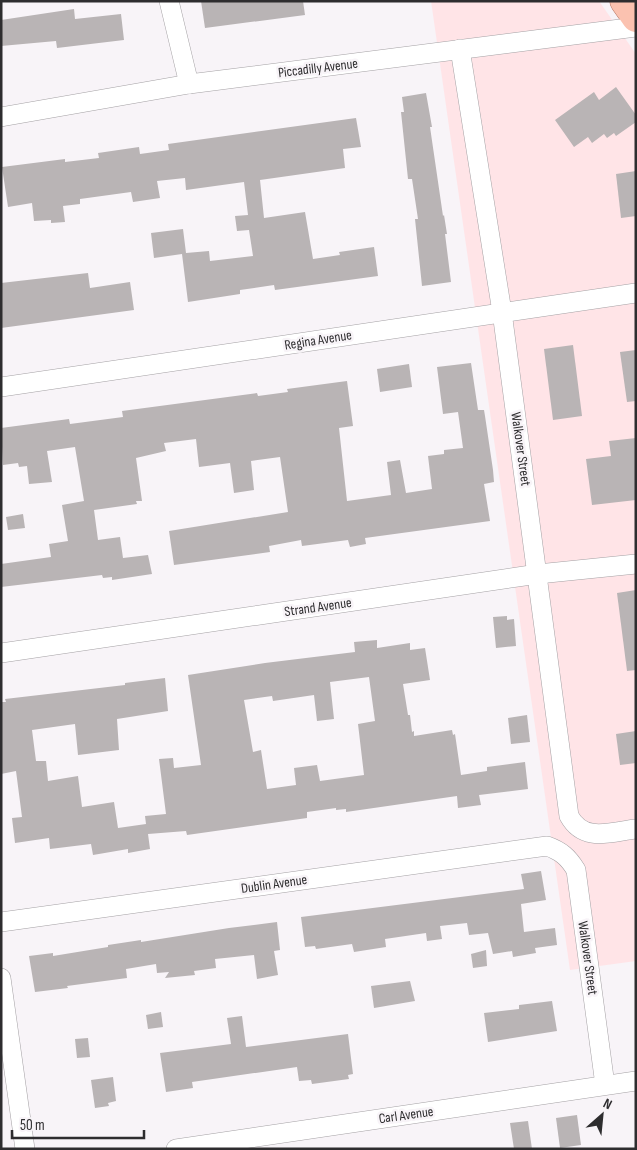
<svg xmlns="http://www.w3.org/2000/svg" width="637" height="1150" font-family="'Sofia Sans Condensed',sans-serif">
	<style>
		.commercial { fill: #ffe4e7 }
		.building { fill: #b9b4b5; fill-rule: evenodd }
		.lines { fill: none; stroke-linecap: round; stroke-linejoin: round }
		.minor-casing { stroke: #a4a1a4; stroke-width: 20 }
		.primary-casing { stroke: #b27461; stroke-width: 29 }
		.minor { stroke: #fff; stroke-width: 19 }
		.primary { stroke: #fbc2b0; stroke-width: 28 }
		.labels { text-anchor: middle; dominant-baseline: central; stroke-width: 5; stroke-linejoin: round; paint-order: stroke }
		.street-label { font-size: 14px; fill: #2e2d2f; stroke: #f8f4f8 }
	</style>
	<rect width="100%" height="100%" fill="#f8f4f8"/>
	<path class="commercial" d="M431 1H599L636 54V961L570 970Z"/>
	<g class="building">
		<path d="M201 1H303L305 15 205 28Z"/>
		<path d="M74 9 75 19 121 14 124 40 57 48 56 41 1 46V20Z"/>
		<path d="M616 87 636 115V122L616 136 614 133 607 138 604 134 592 143 588 137 574 147 555 120 594 92 599 100Z"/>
		<path d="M426 93 432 127H430L443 216 444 215 447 234H445L451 282 422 286 415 219H418L412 179H408L401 112H404L402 97Z"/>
		<path d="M356 118 361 147 343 149 345 168 260 180 264 218 305 212 313 259 340 255 339 252 374 247 378 276 275 290 274 285 240 290V294L188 302 182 254 154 258 151 233 183 229 186 253 209 251 210 261 253 256 249 230 237 231 235 216 248 215 244 182 186 190 185 178 157 181 160 198 133 202 131 192 80 199V204L63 206 65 222 51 223V220L34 221 32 203 8 207 2 167 65 159V162L99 158 98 153 139 147 140 154 169 150 168 144Z"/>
		<path d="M636 171V216L621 218 616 174Z"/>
		<path d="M88 273 90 288 130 282 134 310 1 328V283Z"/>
		<path d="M573 345 582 416 553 420 544 349Z"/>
		<path d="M636 350V401L627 402 620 352Z"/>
		<path d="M471 363 478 410H484L485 416 493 470 494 482 484 484 490 521 365 538 366 544 350 547 348 540 302 546 301 540 269 546 270 552 174 565 169 531 288 512 280 457 251 461 254 490 234 493 230 463 199 467 196 439 164 443 166 451 136 458 142 501H136L137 504 94 510 98 540 120 537 123 558 148 555 152 574 112 580V577L103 578 102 575 1 587V564L51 557 49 544 68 541 62 505 84 501 75 447 47 451 52 482 29 484 27 466 19 467 18 463 3 465 1 428 69 419 70 424 123 417 122 411 257 393 258 396 288 392 287 389 347 381 353 426 339 428 347 501 391 495 387 462 400 460 406 493 432 489 428 456 444 454V450L463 448 458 412 443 414 437 367Z"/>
		<path d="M409 364 412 387 380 392 377 369Z"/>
		<path d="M636 438V500L592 505 586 459 611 456 609 441Z"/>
		<path d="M23 514 25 528 8 530 6 517Z"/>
		<path d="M636 590V670L627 671 617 593Z"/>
		<path d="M507 616V620L514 619 516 646 496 648 493 617Z"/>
		<path d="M377 640V648L410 643V650L425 648 430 680 403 684 408 715H410L412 732 414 731V736L452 730 453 735 455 734 461 775 487 771V767L525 762 528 789 479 795 481 805 458 808 457 796 346 812V809L336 810V808L307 812V818L187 835 186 831 148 834 150 849 128 853V849L93 855 91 844 50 849 49 838 15 843 12 818 22 817 16 771 1 774V702H6L5 699 125 685V683L165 678 168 711 117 719 119 750 78 755 75 724 32 730 36 761H46L48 781 78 776 82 807 114 802 118 828 146 824 145 816 166 814 159 759 173 758 174 768 201 765 188 675 265 663 355 652 354 642ZM369 677 375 721 358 724 364 775 320 781 317 765 294 768 296 785 267 789 261 750 253 752 244 700 272 696 273 701 314 695 317 721 334 719 330 682Z"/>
		<path d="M527 715 530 742 511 744 508 718Z"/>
		<path d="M636 731V763L620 765 616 734Z"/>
		<path d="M541 871 546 900 521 904 524 932 555 928 557 945 535 948 536 953 513 957 512 951 493 954 488 933 469 935 467 923 440 926 442 939 427 941 426 933 385 939 386 947 354 952 352 944 316 949 315 946 305 947 301 917 524 889 521 874Z"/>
		<path d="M277 922 280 950 274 951 278 975 257 979 254 955 215 959 216 968 194 971 195 975 165 978 169 972 157 973 156 964 126 969 127 978 67 986 68 988 35 992 29 956 53 953V956L108 947V945L141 940V942L229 928Z"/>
		<path d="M486 950 487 966 473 968 471 954Z"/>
		<path d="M410 981 415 1001 374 1008 371 986Z"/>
		<path d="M552 1001 557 1031 488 1042 484 1013 519 1009V1005Z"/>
		<path d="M161 1012 163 1027 148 1029 146 1015Z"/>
		<path d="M242 1016 246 1047 348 1034 353 1074 348 1075 349 1079 312 1084 311 1080 299 1081 297 1067 192 1082 193 1088 166 1092 160 1053 231 1044 227 1018Z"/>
		<path d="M88 1038 90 1057 77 1058 75 1039Z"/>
		<path d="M113 1077 116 1101 108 1103 109 1106 95 1108 91 1080Z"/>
		<path d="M577 1115 581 1145 560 1148 556 1118Z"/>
		<path d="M528 1121 532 1149H514L510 1123Z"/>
	</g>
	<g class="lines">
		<g class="minor-casing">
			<g id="minor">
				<path d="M169 1 189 84"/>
				<path d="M460 49 502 312 569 816C584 843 610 832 636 829"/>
				<path d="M1 117 189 84 636 27"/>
				<path d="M1 387 636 293"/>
				<path d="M1 653 538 574 636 564"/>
				<path d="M1 922 547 846C561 851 568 857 576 870L605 1085"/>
				<path d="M1 978 25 1149"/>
				<path d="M176 1149 636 1081"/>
			</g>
		</g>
		<g class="primary-casing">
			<path id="primary" d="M624 1 636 18"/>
		</g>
		<use href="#minor" class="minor"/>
		<use href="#primary" class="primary"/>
	</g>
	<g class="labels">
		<g class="street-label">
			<text transform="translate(318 68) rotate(-7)">Piccadilly Avenue</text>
			<text transform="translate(318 340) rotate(-9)">Regina Avenue</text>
			<text transform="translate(521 449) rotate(82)">Walkover Street</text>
			<text transform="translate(318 607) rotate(-8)">Strand Avenue</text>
			<text transform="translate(274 884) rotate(-8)">Dublin Avenue</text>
			<text transform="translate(588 958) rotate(82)">Walkover Street</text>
			<text transform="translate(406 1115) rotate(-8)">Carl Avenue</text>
		</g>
	</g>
	<rect width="637" height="1150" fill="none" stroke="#2e2d2f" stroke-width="5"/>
	<g transform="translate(602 1115) rotate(27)" stroke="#f8f4f8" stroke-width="4" paint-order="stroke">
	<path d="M0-4L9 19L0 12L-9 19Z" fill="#2e2d2f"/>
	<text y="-8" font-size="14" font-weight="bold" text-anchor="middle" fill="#2e2d2f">N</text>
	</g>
	<path d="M12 1130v8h132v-8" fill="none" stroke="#2e2d2f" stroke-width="2.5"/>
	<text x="20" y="1130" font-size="15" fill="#2e2d2f" stroke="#f8f4f8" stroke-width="4" paint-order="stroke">50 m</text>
</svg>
